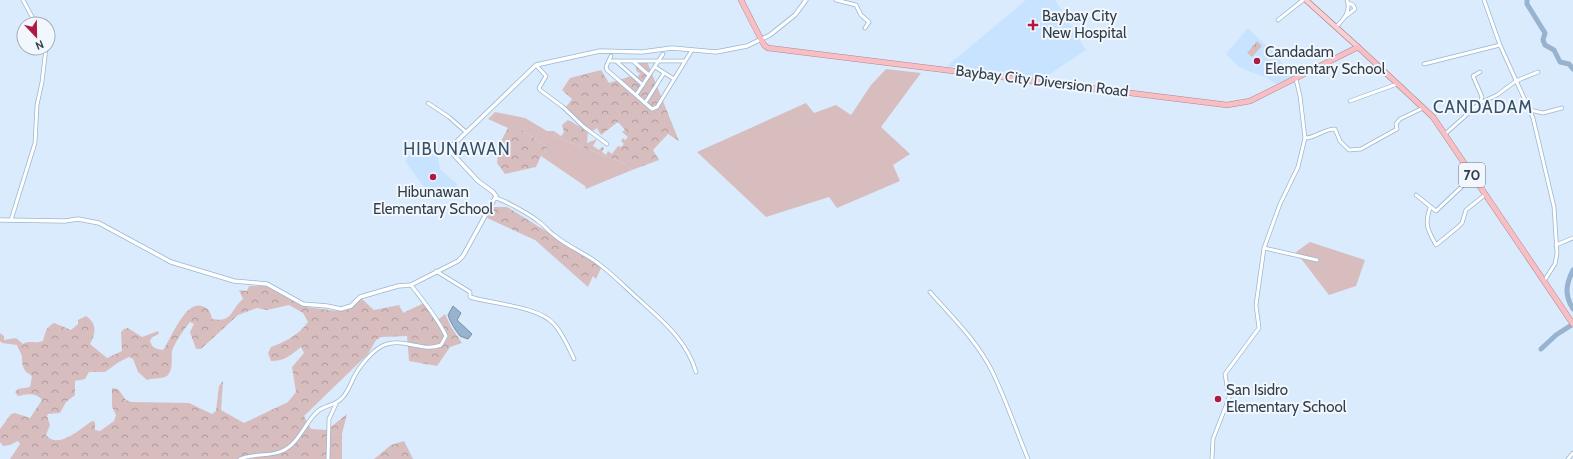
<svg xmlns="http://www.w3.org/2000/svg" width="1573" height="459" font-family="Cabin,sans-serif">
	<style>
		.built { fill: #c8e3ff }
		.grass { fill: #d8bdbf }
		.forest { fill: url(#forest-crowns); fill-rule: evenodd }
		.park { fill: url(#park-tufts) }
		.water { fill: #97b3cf; stroke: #7890a6 }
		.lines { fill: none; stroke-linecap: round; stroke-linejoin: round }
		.river { stroke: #97b3cf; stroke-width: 5 }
		.minor-casing { stroke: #9ab6d1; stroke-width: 4.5 }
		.tertiary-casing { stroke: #9ab6d1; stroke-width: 5 }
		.primary-casing { stroke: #b08790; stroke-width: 6 }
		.trunk-casing { stroke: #b08790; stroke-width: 6 }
		.minor { stroke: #fff; stroke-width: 3 }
		.tertiary { stroke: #fff; stroke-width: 3.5 }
		.primary { stroke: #f9cfd3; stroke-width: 4.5 }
		.trunk { stroke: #f7bfc4; stroke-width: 5 }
		.poi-dot { fill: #ae1a44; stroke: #f1f7fd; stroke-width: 1.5 }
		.labels { text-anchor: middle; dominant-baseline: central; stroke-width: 4; stroke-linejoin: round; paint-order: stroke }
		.shield { fill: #f1f7fd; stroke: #6b757e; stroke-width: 1 }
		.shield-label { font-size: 14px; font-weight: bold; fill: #313d48 }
		.poi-label { font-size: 15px; fill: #313d48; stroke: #f1f7fd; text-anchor: start }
		.street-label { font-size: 15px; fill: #313d48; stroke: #f1f7fd }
		.quarter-label { font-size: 17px; letter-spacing: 1px; fill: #375067; stroke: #f1f7fd }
	</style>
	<defs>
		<pattern id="forest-crowns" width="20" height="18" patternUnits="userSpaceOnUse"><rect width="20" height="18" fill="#d8bdbf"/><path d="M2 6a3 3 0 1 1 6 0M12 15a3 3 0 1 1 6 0" fill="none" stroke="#b09b9d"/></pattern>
		<pattern id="park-tufts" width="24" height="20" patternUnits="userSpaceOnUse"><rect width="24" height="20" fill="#d8bdbf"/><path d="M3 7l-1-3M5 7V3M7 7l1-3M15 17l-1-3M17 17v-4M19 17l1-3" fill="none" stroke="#b09b9d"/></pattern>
	</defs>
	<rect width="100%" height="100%" fill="#daebfd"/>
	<g class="built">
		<path d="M1026 0H1055L1086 50 1041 80 947 66Z"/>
		<path d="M1248 28 1275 54 1293 77 1276 84 1269 79 1239 67 1226 54Z"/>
		<path d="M426 141 437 153 440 169 458 185 446 198H432L405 161 416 145Z"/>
	</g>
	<g class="grass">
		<path d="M886 69 921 73 881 127 910 154 893 165 900 181 837 208 829 197 766 217 697 152 806 103 814 113 836 105 851 115 871 85Z"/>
		<path d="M495 112 525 118 547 131H554L556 137 624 163 632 170 586 189 585 186 541 156 548 148 519 128H508L488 119Z"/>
		<path d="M1310 242 1365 260 1356 286 1329 295 1296 252Z"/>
	</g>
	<g class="forest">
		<path d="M646 59 679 141 668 134 653 150 659 160 632 170 624 163 556 137 554 131 561 136 564 132 562 125 568 120 588 131 587 143 597 139 593 146 599 150 602 147 604 148 602 152 606 155 608 151 612 154 618 146 621 147 624 144 621 141 623 138 625 140 628 137 622 132 625 130 618 122 601 135 597 128 591 132 566 107 572 99 562 90 570 78 601 70 609 83 635 75 638 77 640 73 637 72 634 61Z"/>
		<path d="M508 128H519L548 148 541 156 536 167 505 174 497 163 500 143Z"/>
		<path d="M493 207H507L594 261 601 268 596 279 593 276 588 287 535 240 487 218Z"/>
		<path d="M249 286H266L307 307 336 311 349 309 361 298 374 310 399 305 403 313 424 303 439 319 445 314 451 327 462 343 450 347 437 366 409 361 407 336 381 337 376 340 368 354 304 416 311 429 327 430 347 414 342 434V459H10L20 444 18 441 10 445 3 446 0 442V429L11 414 15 413 30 418 42 400C36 392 26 394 18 396L15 392 18 389 30 387 32 376C23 371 22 366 22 357 22 354 18 349 17 345L2 343 0 341V333L4 336V340L16 338 23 344C29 340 36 344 43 341 45 333 46 327 54 323L71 330 78 324V320L86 316C97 323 96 333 90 344L107 358 122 351 121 332 124 329 128 328 142 337 158 331 159 334 152 337 150 341C152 348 156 349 163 350 171 339 185 300 202 306 209 308 211 313 212 319 233 323 230 310 243 299L239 290 247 291ZM289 305 303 313 308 322C300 334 285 342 271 347L268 353 271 361C285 361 291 355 301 347L304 353 292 367 296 392 288 402 244 423 221 410 223 381 219 386 216 411 212 414 189 403 131 402 126 400 118 389 112 388V407L116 415 114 421 100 431 95 430V422L92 421C80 429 58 450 46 435L50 425 47 416 48 414 60 413 66 402 75 395V381L85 379 89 372H105L119 362 129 357 133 359 138 372 147 380C152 378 160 379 165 377 174 373 171 358 172 351 175 342 184 329 190 322L194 324 190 332 196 349H201L238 315 257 308 267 310Z"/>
		<path d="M404 441 413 459H374L391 445Z"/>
	</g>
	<path class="park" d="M1257 41 1262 46 1252 57 1247 53Z"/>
	<path class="water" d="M453 306 461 313 457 320 472 334 468 339 460 336C456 331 450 322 448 315Z"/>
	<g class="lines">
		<g class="river">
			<path d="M1527 0V4L1545 33 1543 40 1545 45 1554 50 1560 62 1569 64 1573 69"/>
			<path d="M1573 270C1566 284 1564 295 1573 309"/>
			<path d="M1541 349 1556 335 1573 324"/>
		</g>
		<g class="minor-casing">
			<g id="minor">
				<path d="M23 0 36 24"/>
				<path d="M836 0 856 5 861 15 869 22 865 28"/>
				<path d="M1484 0 1500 45 1533 118 1554 207 1557 253 1555 264 1544 281"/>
				<path d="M1346 16 1355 9 1353 5 1348 3"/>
				<path d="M1278 20 1303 0"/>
				<path d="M1336 27C1344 19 1351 12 1347 0"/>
				<path d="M611 56 606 67 607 70 652 109 657 107 692 50"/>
				<path d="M609 61H685"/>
				<path d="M616 61 643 85"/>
				<path d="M634 62 649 75"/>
				<path d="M1424 64 1500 45"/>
				<path d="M536 65 546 76 539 88 540 90 563 107 584 127 607 144"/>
				<path d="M655 67 674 79"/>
				<path d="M636 95 663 54"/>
				<path d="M1350 101 1397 84"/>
				<path d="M428 103 449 117 466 132"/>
				<path d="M645 103 664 73"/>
				<path d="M1480 103 1482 97 1473 76 1480 72"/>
				<path d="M1530 110 1543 113 1562 108"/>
				<path d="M1445 134 1480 103 1497 95 1516 81 1538 72"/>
				<path d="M1305 138C1316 138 1323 129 1335 129L1340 141 1349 150 1361 149 1397 129 1396 124 1400 119 1423 108"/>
				<path d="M1416 195 1436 211 1473 176"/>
				<path d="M496 198C506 201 529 214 538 221 544 225 548 231 554 235 567 246 582 252 595 261 609 271 621 283 634 295 658 317 687 339 696 372"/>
				<path d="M1430 208C1424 225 1428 230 1436 245L1458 227 1462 223 1466 210 1486 194"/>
				<path d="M11 220 35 143 37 105 42 82 46 48"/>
				<path d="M1556 245 1573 238"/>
				<path d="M1264 248 1317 260"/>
				<path d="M436 271 470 292V297C493 304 538 306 554 324 563 334 569 348 574 359"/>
				<path d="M930 292C952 317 977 341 992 371 1006 400 1016 430 1028 459"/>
				<path d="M240 459C253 453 269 457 282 451 299 444 305 422 318 411 325 405 335 406 342 398 348 392 350 385 354 377 359 367 371 352 382 346 402 336 422 353 441 345L446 336C437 317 424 302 411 285"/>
				<path d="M328 459 329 419 336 404"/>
				<path d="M1212 459 1213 439 1229 398 1225 374 1259 328 1256 305 1264 248 1280 204 1298 167 1305 138 1300 96 1296 79"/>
				<path d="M1568 459 1573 453"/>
			</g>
		</g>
		<g class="tertiary-casing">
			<path id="tertiary" d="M0 220 65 221 78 219 99 223 171 262 234 281 267 284 303 304 327 306 341 309 351 306 360 297 398 286 411 285 458 261 463 256 496 196 493 192 478 181 452 153 451 147 536 65 600 51 642 52 672 48 716 52 747 46 770 35 795 15 806 0"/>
		</g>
		<g class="primary-casing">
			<path id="primary" d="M1306 0 1358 47"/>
		</g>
		<g class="trunk-casing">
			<path id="trunk" d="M741 0 764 45 768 48 1227 105 1250 101 1358 47 1433 117 1573 324"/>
		</g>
		<use href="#minor" class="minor"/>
		<use href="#tertiary" class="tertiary"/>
		<use href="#primary" class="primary"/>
		<use href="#trunk" class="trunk"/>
	</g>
	<g class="poi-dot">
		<path d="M1031 19h4v4h4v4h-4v4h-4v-4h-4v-4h4z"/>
		<circle cx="1257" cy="61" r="4"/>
		<circle cx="433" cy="177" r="4"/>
		<circle cx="1218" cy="399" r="4"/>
	</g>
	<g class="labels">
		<rect class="shield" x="1459" y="163" width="26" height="24" rx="3"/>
		<g class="shield-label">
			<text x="1472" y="175">70</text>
		</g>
		<g class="poi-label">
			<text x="1042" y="16">Baybay City<tspan x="1042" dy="17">New Hospital</tspan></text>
			<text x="1265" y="52">Candadam<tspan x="1265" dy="17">Elementary School</tspan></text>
			<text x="433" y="192" text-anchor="middle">Hibunawan<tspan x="433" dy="17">Elementary School</tspan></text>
			<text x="1226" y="390">San Isidro<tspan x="1226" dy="17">Elementary School</tspan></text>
		</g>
		<g class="street-label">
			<text transform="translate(1042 81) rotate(7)">Baybay City Diversion Road</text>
		</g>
		<g class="quarter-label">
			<text x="1483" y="107">CANDADAM</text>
			<text x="457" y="149">HIBUNAWAN</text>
		</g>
	</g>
	<g transform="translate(36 36) rotate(158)"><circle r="19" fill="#f1f7fd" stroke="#a4adb5"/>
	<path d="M0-3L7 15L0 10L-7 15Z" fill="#ae1a44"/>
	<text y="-6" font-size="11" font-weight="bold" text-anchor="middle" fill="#313d48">N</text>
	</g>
</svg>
